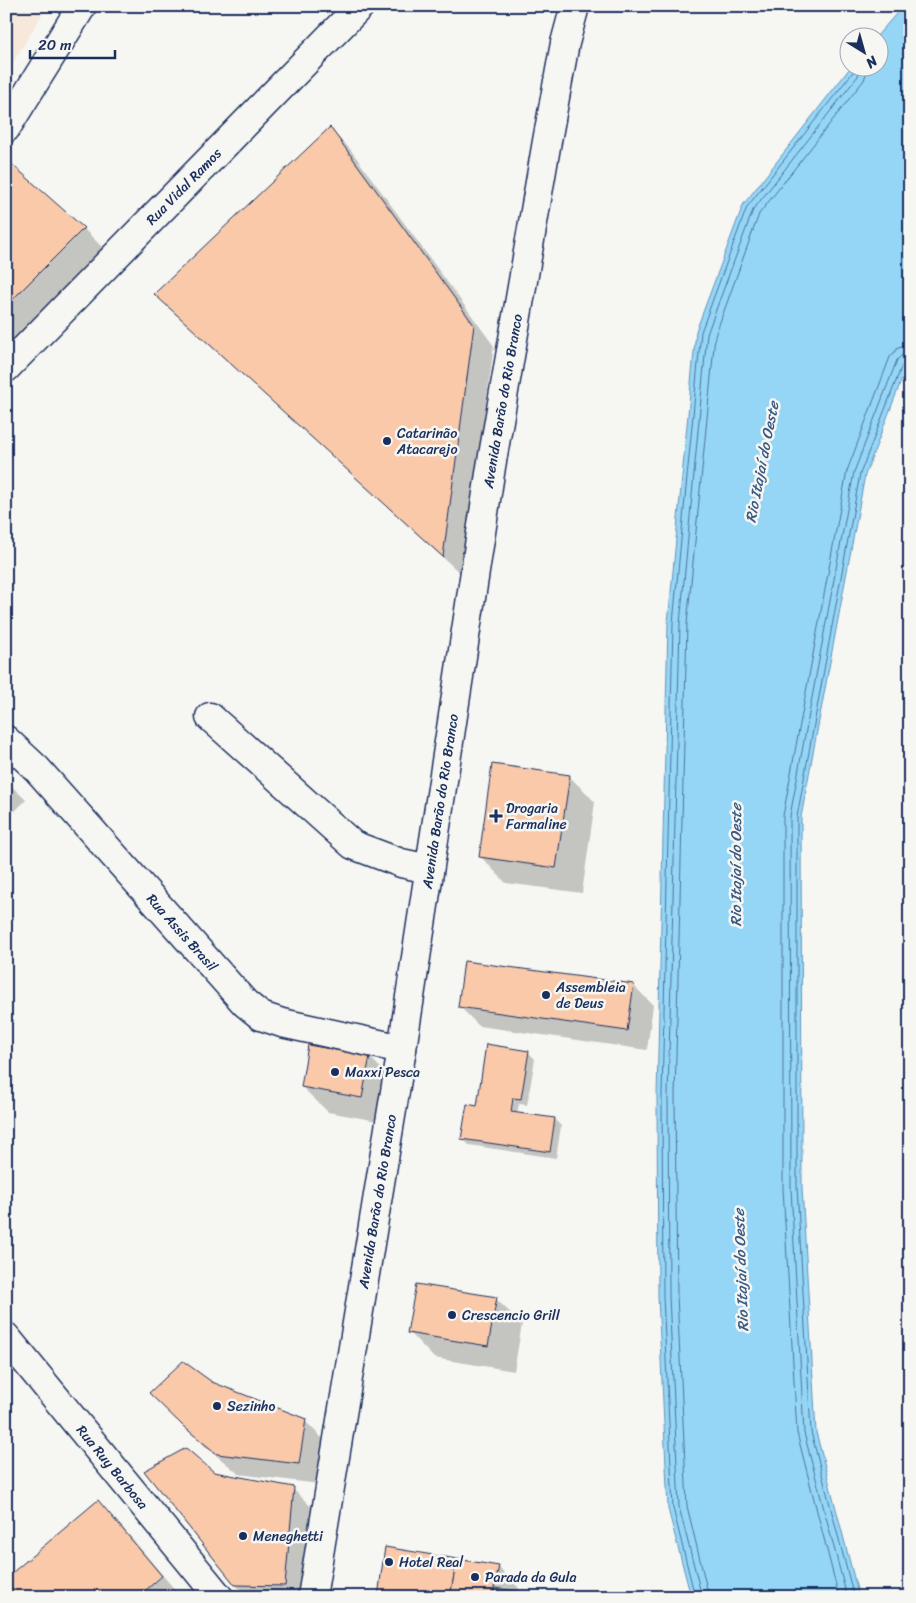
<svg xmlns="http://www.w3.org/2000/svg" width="916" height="1603" font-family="Sriracha,sans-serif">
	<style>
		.built { fill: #f7e8dc }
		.water { fill: #95d6f6; stroke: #6493b9 }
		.shadow { fill: #0003 }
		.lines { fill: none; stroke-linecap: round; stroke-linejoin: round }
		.shore { stroke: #4c729b; stroke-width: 1 }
		.building { fill: #f9c9a9; stroke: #1b2f5e }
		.minor-casing { stroke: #1b2f5e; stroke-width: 31 }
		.major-casing { stroke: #1b2f5e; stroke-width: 31 }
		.minor { stroke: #f6f6f2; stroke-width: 28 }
		.major { stroke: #f6f6f2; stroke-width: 28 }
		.poi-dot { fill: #1b2f5e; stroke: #f6f6f2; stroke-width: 2 }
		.labels { text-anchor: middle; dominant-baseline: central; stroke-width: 5; stroke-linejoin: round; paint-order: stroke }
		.street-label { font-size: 14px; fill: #1b2f5e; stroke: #f6f6f2 }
		.poi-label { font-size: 14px; fill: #1b2f5e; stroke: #f6f6f2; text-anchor: start }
		.water-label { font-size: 15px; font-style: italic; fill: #3a5984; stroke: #f6f6f2 }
	</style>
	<rect width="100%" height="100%" fill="#f6f6f2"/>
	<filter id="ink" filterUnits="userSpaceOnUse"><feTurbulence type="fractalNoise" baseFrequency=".02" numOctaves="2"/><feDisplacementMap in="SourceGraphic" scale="10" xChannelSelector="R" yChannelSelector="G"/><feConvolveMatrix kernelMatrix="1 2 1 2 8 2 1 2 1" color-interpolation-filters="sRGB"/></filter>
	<g filter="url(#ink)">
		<path class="built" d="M6 6H47L6 74Z"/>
		<path class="water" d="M903 6H910V358L865 475 801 817 802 1187 816 1432 859 1597H691L668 1509 658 1296 657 1096 668 623 696 331 743 205 850 68H878V38L876 37Z"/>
		<g class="shadow">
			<path d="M330 129 350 149 494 346 462 575 156 294Z"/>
			<path d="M6 161 84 229 109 254 6 358Z"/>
			<path d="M569 776 595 802 582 893 506 883 481 857Z"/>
			<path d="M6 781 26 800 6 820Z"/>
			<path d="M633 985 653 1005 647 1050 479 1026 459 1006Z"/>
			<path d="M528 1052 535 1059 527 1105 519 1104 517 1114 554 1119 561 1126 556 1158 469 1145 462 1138 478 1107Z"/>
			<path d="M370 1057 395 1083 388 1123 328 1112 302 1087Z"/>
			<path d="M496 1299 522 1324 514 1371 434 1358 409 1332Z"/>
			<path d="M211 1383 305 1421 325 1441 319 1484 239 1474 206 1447 170 1413Z"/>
			<path d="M213 1473 293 1489 328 1523 321 1597H248L236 1585Z"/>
			<path d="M97 1502 123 1528 181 1597H6Z"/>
			<path d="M499 1568 519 1588 518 1592 529 1594 532 1597H381L379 1595Z"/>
		</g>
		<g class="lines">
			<g class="shore">
				<path d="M695 1597 673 1508 663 1296 662 1096 673 623 701 332 747 207 853 72 854 68"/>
				<path d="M702 1597 679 1507 669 1296 668 1096 680 624 707 334 753 210 858 76 860 68"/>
				<path d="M709 1597 687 1506 677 1295 675 1096 687 624 715 336 759 214 864 80 868 68"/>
				<path d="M839 1597 797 1433 783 1188V816L847 471 890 357 898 348 910 345"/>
				<path d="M847 1597 804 1433 791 1188 790 816 854 472 897 360 902 355 910 353"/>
				<path d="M854 1597 811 1432 797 1187V817L860 474 903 363 906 360 910 359"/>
			</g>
		</g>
		<g class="building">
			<path d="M330 127 474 325 443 557 154 294Z"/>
			<path d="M6 159 84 228 6 306Z"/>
			<path d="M492 764 570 775 556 868 479 857Z"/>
			<path d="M464 961 634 984 627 1031 458 1007Z"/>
			<path d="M486 1044 529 1051 521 1099 513 1098 511 1112 555 1118 550 1152 461 1139 467 1104 477 1106Z"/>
			<path d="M308 1045 370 1056 362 1098 301 1087Z"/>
			<path d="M416 1284 497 1297 488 1346 407 1333Z"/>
			<path d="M183 1361 212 1382 306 1419 299 1464 217 1454 184 1427 149 1393Z"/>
			<path d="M186 1448 214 1472 294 1487 285 1586 235 1585 144 1471Z"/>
			<path d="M98 1500 162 1576 138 1597H6V1578Z"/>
			<path d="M385 1547 457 1559 450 1597 378 1596Z"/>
			<path d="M457 1559 499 1566 492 1597H450Z"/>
			<path d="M495 1588 529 1593V1597H492Z"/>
		</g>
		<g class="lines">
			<g class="minor-casing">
				<g id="minor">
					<path d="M6 128 82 6"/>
					<path d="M210 717 353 845 401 863 429 869"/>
					<path id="s1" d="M6 740 37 769 245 1003 261 1016 282 1023 402 1049"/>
				</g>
			</g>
			<g class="major-casing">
				<g id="major">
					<path id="s2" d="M6 368 360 6"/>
					<path id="s3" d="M6 1337 219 1597"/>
					<path id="s4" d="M312 1597 402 1049 491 467 547 141 565 43 575 6"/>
				</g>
			</g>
			<use href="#minor" class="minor"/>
			<use href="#major" class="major"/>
		</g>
	</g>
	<g class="poi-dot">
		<circle cx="387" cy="441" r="5"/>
		<path d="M493.5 808.5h5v5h5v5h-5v5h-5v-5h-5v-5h5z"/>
		<circle cx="546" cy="995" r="5"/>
		<circle cx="335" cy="1072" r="5"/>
		<circle cx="452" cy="1315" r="5"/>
		<circle cx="217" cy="1406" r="5"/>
		<circle cx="243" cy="1536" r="5"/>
		<circle cx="389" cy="1562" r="5"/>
		<circle cx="475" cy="1577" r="5"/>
	</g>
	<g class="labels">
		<g class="street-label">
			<text stroke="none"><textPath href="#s2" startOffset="254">Rua Vidal Ramos</textPath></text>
			<text stroke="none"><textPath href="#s4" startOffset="1211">Avenida Barão do Rio Branco</textPath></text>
			<text stroke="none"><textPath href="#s4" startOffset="806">Avenida Barão do Rio Branco</textPath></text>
			<text stroke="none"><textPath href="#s1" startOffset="261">Rua Assis Brasil</textPath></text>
			<text stroke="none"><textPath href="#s4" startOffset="401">Avenida Barão do Rio Branco</textPath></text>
			<text stroke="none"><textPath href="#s3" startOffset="168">Rua Ruy Barbosa</textPath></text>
		</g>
		<g class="poi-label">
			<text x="397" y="433">Catarinão<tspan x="397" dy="16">Atacarejo</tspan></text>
			<text x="506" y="808">Drogaria<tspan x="506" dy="16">Farmaline</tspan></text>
			<text x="556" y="987">Assembleia<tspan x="556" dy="16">de Deus</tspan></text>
			<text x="345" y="1072">Maxxi Pesca</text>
			<text x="462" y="1315">Crescencio Grill</text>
			<text x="227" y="1406">Sezinho</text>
			<text x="253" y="1536">Meneghetti</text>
			<text x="399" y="1562">Hotel Real</text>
			<text x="485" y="1577">Parada da Gula</text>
		</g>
		<g class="water-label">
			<text transform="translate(762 462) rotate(-79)">Rio Itajaí do Oeste</text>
			<text transform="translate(736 865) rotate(-90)">Rio Itajaí do Oeste</text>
			<text transform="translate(741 1270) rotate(-92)">Rio Itajaí do Oeste</text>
		</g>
	</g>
	<rect width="916" height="1603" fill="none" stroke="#f6f6f2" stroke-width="25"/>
	<rect x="12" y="12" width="891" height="1578" fill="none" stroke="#1b2f5e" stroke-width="2" filter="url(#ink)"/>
	<g transform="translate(864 52) rotate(143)"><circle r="24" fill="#f6f6f2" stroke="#9ea6b7"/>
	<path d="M0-4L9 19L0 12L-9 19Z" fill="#1b2f5e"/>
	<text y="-8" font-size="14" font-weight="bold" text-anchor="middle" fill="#1b2f5e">N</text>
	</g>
	<path d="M30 50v8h85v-8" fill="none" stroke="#1b2f5e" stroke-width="2.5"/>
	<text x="38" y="50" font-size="15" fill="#1b2f5e" stroke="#f6f6f2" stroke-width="4" paint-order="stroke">20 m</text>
</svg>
